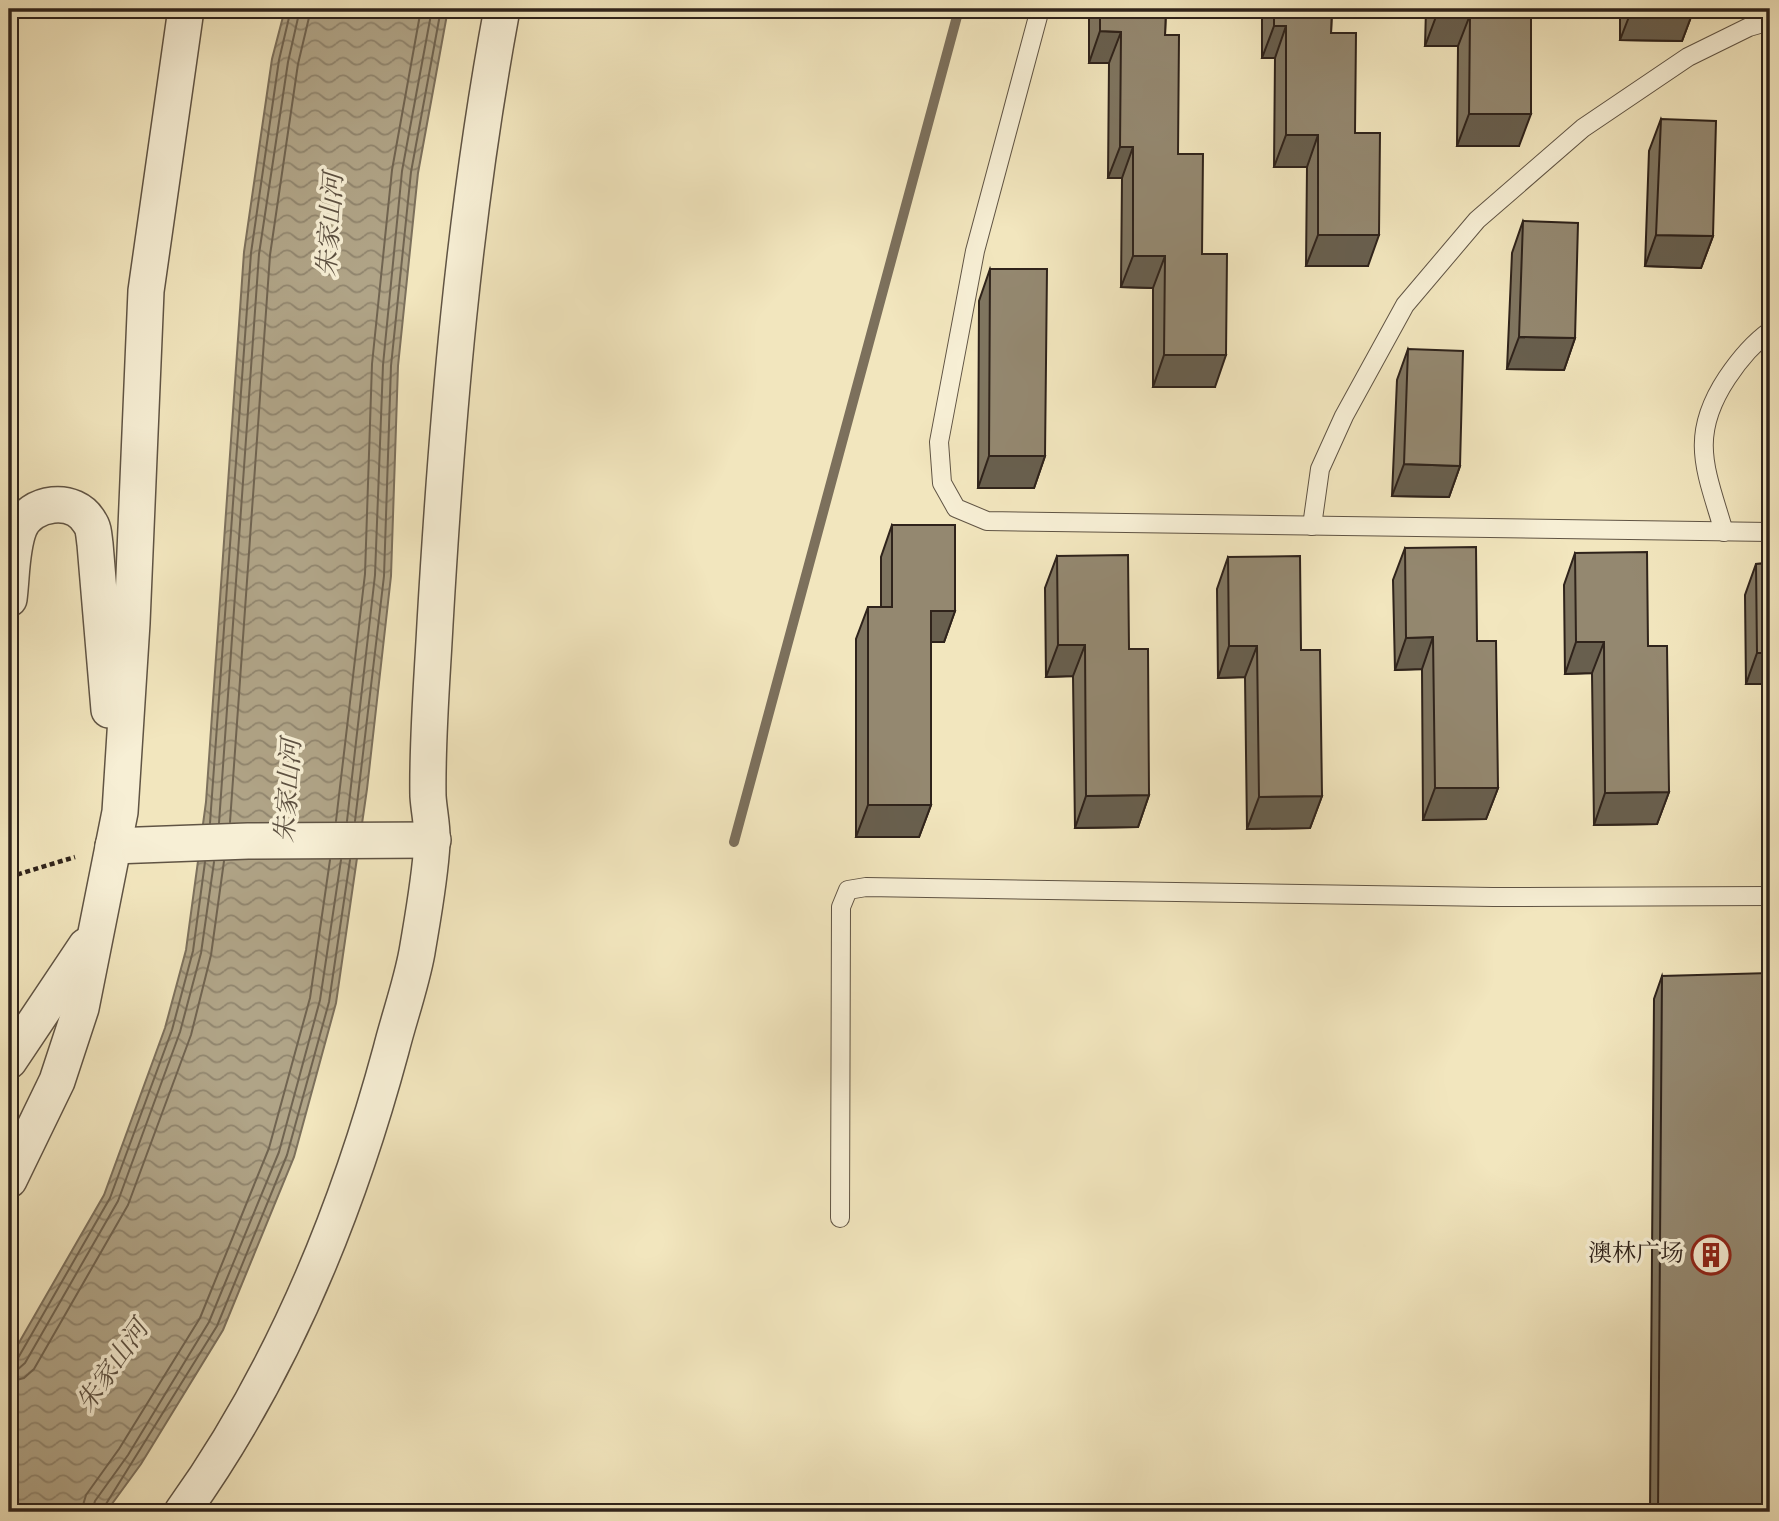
<svg xmlns="http://www.w3.org/2000/svg" width="1779" height="1521" font-family="'Sorts Mill Goudy','Noto Serif SC',serif">
	<style>
		.water { fill: url(#water-waves); stroke: #7c705c; stroke-width: 2 }
		.lines { fill: none; stroke-linecap: round; stroke-linejoin: round }
		.shore { stroke: #706451; stroke-width: 2 }
		.stream { stroke: #7c705c; stroke-width: 10 }
		.lane-casing { stroke: #605444; stroke-width: 20 }
		.street-casing { stroke: #605444; stroke-width: 38 }
		.path { stroke: #2f231b; stroke-width: 4.5; stroke-dasharray: 5 3.5; stroke-linecap: butt }
		.lane { stroke: #f7efd5; stroke-width: 18 }
		.street { stroke: #f7efd5; stroke-width: 35 }
		.wall { fill: #7f7560; stroke: #2f231b; stroke-width: 2 }
		.shaded-wall { fill: #685f4e; stroke: #2f231b; stroke-width: 2 }
		.building { fill: #948870; stroke: #2f231b; stroke-width: 2 }
		.labels { text-anchor: middle; dominant-baseline: central; stroke-width: 7; stroke-linejoin: round; paint-order: stroke }
		.poi-label { font-size: 24px; fill: #2f231b; stroke: #f7efd5; text-anchor: end }
		.water-label { font-size: 26px; font-style: italic; fill: #5c5041; stroke: #f7efd5 }
	</style>
	<defs>
		<pattern id="water-waves" width="16" height="10" patternUnits="userSpaceOnUse" patternTransform="scale(1.75)"><rect width="16" height="10" fill="#b0a487"/><path d="M0 5q4-4 8 0t8 0" fill="none" stroke="#90856e"/></pattern>
	</defs>
	<rect width="100%" height="100%" fill="#f2e6be"/>
	<filter id="stains"><feTurbulence type="fractalNoise" baseFrequency=".00286" numOctaves="4"/><feColorMatrix values="0 0 0 0 .2 0 0 0 0 .09 0 0 0 0 .02 0 0 0 .5 -.17"/></filter>
	<radialGradient id="worn" r=".72"><stop offset=".6" stop-color="#630" stop-opacity="0"/><stop offset="1" stop-color="#630" stop-opacity=".3"/></radialGradient>
	<path class="water" d="M285 9H448L418 173 398 366 391 576 367 789 336 1003 294 1157 223 1330 141 1464 106 1512H9V1360L104 1195 165 1028 186 950 206 802 244 252 272 59Z"/>
	<g class="lines">
		<g class="shore">
			<path d="M336 821 365 574 372 364 392 170 421 9"/>
			<path d="M347 821 375 575 383 365 402 171 432 9"/>
			<path d="M355 821 384 576 391 366 411 172 441 9"/>
			<path d="M230 822 270 255 298 64 311 9"/>
			<path d="M210 823 251 253 279 60 291 9"/>
			<path d="M219 823 259 254 288 62 300 9"/>
			<path d="M9 1362 18 1358 110 1198 172 1030 193 951 205 862"/>
			<path d="M9 1371 17 1370 25 1363 118 1201 180 1032 201 953 214 862"/>
			<path d="M9 1382 24 1378 34 1369 128 1205 191 1035 211 955 224 861"/>
			<path d="M81 1512 86 1495 119 1449 200 1318 269 1148 310 998 330 860"/>
			<path d="M92 1512 95 1501 128 1455 209 1322 279 1152 320 1000 341 860"/>
			<path d="M101 1512 217 1326 287 1155 329 1002 350 860"/>
		</g>
		<path class="stream" d="M734 842 959 9"/>
		<g class="lane-casing">
			<g id="lane">
				<path d="M1040 9 975 251 939 442 942 483 956 508 987 521 1770 532"/>
				<path d="M1312 526 1320 469 1344 416 1405 305 1477 220 1583 128 1688 57 1749 27 1770 21"/>
				<path d="M1724 532C1706 470 1688 437 1727 378 1739 360 1752 344 1770 331"/>
				<path d="M840 1218 841 907 848 890 866 887 1493 897 1770 896"/>
			</g>
		</g>
		<g class="street-casing">
			<g id="street">
				<path d="M9 599C12 576 11 550 19 529 30 501 75 495 90 523 94 528 94 538 95 544L109 710"/>
				<path d="M113 846 248 841 433 840"/>
				<path d="M9 1061 86 946"/>
				<path d="M9 1180 57 1081 81 1008 120 812 132 623 146 291 186 9"/>
				<path d="M182 1512C281 1374 347 1213 391 1050 399 1018 411 985 417 952 423 916 430 879 432 843 433 828 429 812 428 796 427 740 432 681 435 624 447 417 464 213 502 9"/>
			</g>
		</g>
		<path class="path" d="M9 877 75 857"/>
		<use href="#lane" class="lane"/>
		<use href="#street" class="street"/>
	</g>
	<g class="wall">
		<path d="M1089 9H1166L1165 35 1178 154 1202 254 1215 387H1153V288L1121 287 1122 178H1108L1109 63H1089Z"/>
		<path d="M1262 9H1332L1331 33 1355 133 1368 266H1306L1307 167H1274L1275 58H1262Z"/>
		<path d="M1426 9H1507L1519 146H1457L1458 46H1425Z"/>
		<path d="M1620 9H1694L1682 41 1620 40Z"/>
		<path d="M1770 32V149H1765Z"/>
		<path d="M1661 119 1713 236 1701 268 1645 266 1649 151Z"/>
		<path d="M1523 221 1575 338 1564 370 1507 369 1512 253Z"/>
		<path d="M990 269 1045 456 1034 488H978L979 301Z"/>
		<path d="M1408 349 1460 466 1449 497 1392 496 1397 380Z"/>
		<path d="M892 525 955 611 944 642H931V805L919 837H856V639L868 607H881V557Z"/>
		<path d="M1405 548 1477 641 1498 788 1486 819 1423 820 1422 669 1395 670 1393 580Z"/>
		<path d="M1575 553 1648 646 1669 792 1657 824 1594 825 1592 673 1565 674 1564 585Z"/>
		<path d="M1057 556 1129 649 1149 795 1138 827 1075 828 1073 676 1046 677 1045 588Z"/>
		<path d="M1228 557 1301 650 1322 796 1310 828 1247 829 1245 677 1218 678 1217 589Z"/>
		<path d="M1770 563V684H1746L1745 595 1756 564Z"/>
		<path d="M1662 976 1770 1512H1650L1654 999Z"/>
	</g>
	<g class="shaded-wall">
		<path d="M1632 9H1694L1682 41 1620 40Z"/>
		<path d="M1437 14 1470 15 1458 46H1425Z"/>
		<path d="M1274 26H1286L1275 58H1262Z"/>
		<path d="M1100 31 1121 32 1109 63H1089Z"/>
		<path d="M1469 114H1531L1519 146H1457Z"/>
		<path d="M1770 134V149H1765Z"/>
		<path d="M1286 135H1318L1307 167H1274Z"/>
		<path d="M1120 147H1133L1122 178H1108Z"/>
		<path d="M1318 235H1379L1368 266H1306Z"/>
		<path d="M1656 235 1713 236 1701 268 1645 266Z"/>
		<path d="M1133 256H1165L1153 288 1121 287Z"/>
		<path d="M1519 337 1575 338 1564 370 1507 369Z"/>
		<path d="M1164 355H1226L1215 387H1153Z"/>
		<path d="M989 456H1045L1034 488H978Z"/>
		<path d="M1404 464 1460 466 1449 497 1392 496Z"/>
		<path d="M931 611H955L944 642H919Z"/>
		<path d="M1433 637 1422 669 1395 670 1406 638Z"/>
		<path d="M1576 642H1604L1592 673 1565 674Z"/>
		<path d="M1058 645H1085L1073 676 1046 677Z"/>
		<path d="M1229 646H1257L1245 677 1218 678Z"/>
		<path d="M1757 653H1770V684H1746Z"/>
		<path d="M1435 788H1498L1486 819 1423 820Z"/>
		<path d="M1669 792 1657 824 1594 825 1605 793Z"/>
		<path d="M1149 795 1138 827 1075 828 1086 796Z"/>
		<path d="M1322 796 1310 828 1247 829 1259 797Z"/>
		<path d="M868 805H931L919 837H856Z"/>
	</g>
	<g class="building">
		<path d="M1100 9H1166L1165 35H1179L1178 154H1203L1202 254H1227L1226 355H1164L1165 256H1133V147H1120L1121 32 1100 31Z"/>
		<path d="M1274 9H1332L1331 33H1356L1355 133H1380L1379 235H1318V135H1286V26H1274Z"/>
		<path d="M1437 9H1507V13H1531V114H1469L1470 15 1437 14Z"/>
		<path d="M1661 119 1716 121 1713 236 1656 235Z"/>
		<path d="M1523 221 1578 223 1575 338 1519 337Z"/>
		<path d="M990 269H1047L1045 456H989Z"/>
		<path d="M1408 349 1463 351 1460 466 1404 464Z"/>
		<path d="M892 525H955V611H931V805H868V607H892Z"/>
		<path d="M1476 547 1477 641H1496L1498 788H1435L1433 637 1406 638 1405 548Z"/>
		<path d="M1647 552 1648 646H1667L1669 792 1605 793 1604 642H1576L1575 553Z"/>
		<path d="M1128 555 1129 649H1148L1149 795 1086 796 1085 645H1058L1057 556Z"/>
		<path d="M1300 556 1301 650H1320L1322 796 1259 797 1257 646H1229L1228 557Z"/>
		<path d="M1770 563V653H1757L1756 564Z"/>
		<path d="M1770 973V1512H1658L1662 976Z"/>
	</g>
	<defs>
		<g id="building-ring" transform="scale(2.0125)"><circle r="9.5" fill="#f7efd5" stroke="#8f2418" stroke-width="1.5"/><path d="M-4-6H4V6H1V3H-1V6H-4ZM-2.5-4.3h1.7v1.8h-1.7ZM.8-4.3h1.7v1.8H.8ZM-2.5-1h1.7V.8h-1.7ZM.8-1h1.7V.8H.8Z" fill="#8f2418"/></g>
	</defs>
	<g fill-rule="evenodd">
		<use href="#building-ring" x="1711" y="1255"/>
	</g>
	<g class="labels">
		<g class="poi-label">
			<text x="1684" y="1255">澳林广场</text>
		</g>
		<g class="water-label">
			<text transform="translate(332 225) rotate(-86)">朱家山河</text>
			<text transform="translate(290 791) rotate(-86)">朱家山河</text>
			<text transform="translate(114 1367) rotate(-55)">朱家山河</text>
		</g>
	</g>
	<rect width="1779" height="1521" fill="none" stroke="#f2e6be" stroke-width="35"/>
	<rect x="10" y="10" width="1758" height="1500" fill="none" stroke="#2f231b" stroke-width="3.5"/>
	<rect x="18" y="18" width="1744" height="1486" fill="none" stroke="#2f231b" stroke-width="2"/>
	<rect width="100%" height="100%" filter="url(#stains)"/>
	<rect width="100%" height="100%" fill="url(#worn)"/>
</svg>
